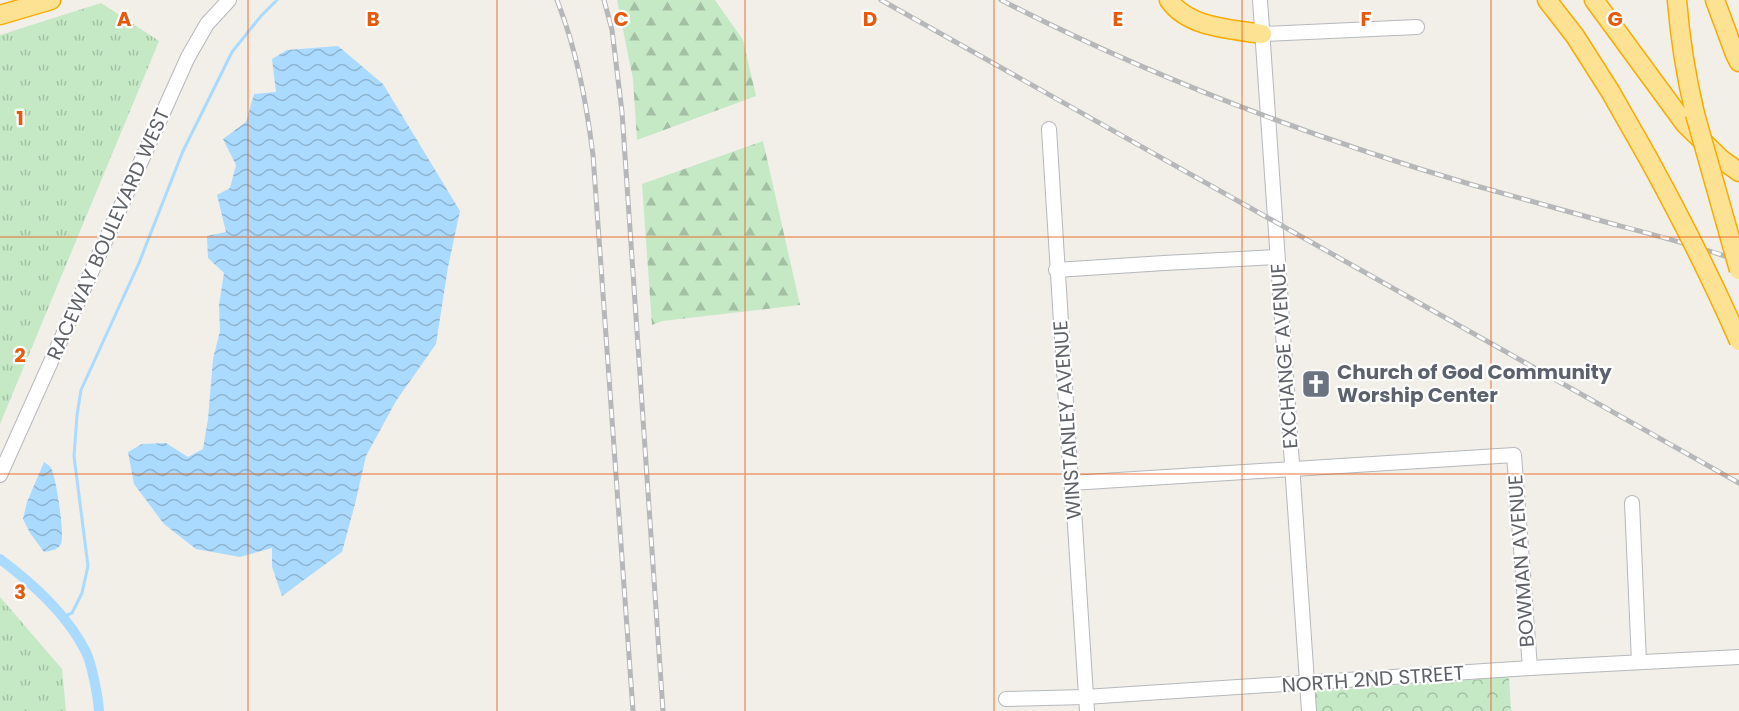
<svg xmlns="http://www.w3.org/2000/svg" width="1739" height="711" font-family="Poppins,sans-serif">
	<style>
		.grass { fill: url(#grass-tufts) }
		.forest { fill: url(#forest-firs) }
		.park { fill: url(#park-crowns) }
		.water { fill: url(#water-waves) }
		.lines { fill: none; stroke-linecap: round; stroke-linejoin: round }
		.stream { stroke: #aadaff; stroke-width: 3 }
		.canal { stroke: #aadaff; stroke-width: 10 }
		.minor-casing { stroke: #b5b8bc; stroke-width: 16 }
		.highway-casing { stroke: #f9ab00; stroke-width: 21 }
		.minor { stroke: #fff; stroke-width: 14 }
		.highway { stroke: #fde293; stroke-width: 18 }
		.rail-casing { stroke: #b6b7b8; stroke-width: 5 }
		.rail { stroke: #fff; stroke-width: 3; stroke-dasharray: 9; stroke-linecap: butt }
		.highway-bridge-casing { stroke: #f9ab00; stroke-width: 21; stroke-linecap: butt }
		.highway-bridge { stroke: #fde293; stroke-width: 18 }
		.grid { fill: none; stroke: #e8590c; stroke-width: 1.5; stroke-opacity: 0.55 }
		.labels { text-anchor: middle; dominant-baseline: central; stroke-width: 4.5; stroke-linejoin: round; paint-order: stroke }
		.street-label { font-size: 20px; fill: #5f6368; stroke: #fff }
		.worship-label { font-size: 20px; font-weight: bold; fill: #5b616d; stroke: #fff; text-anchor: start }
		.grid-label { font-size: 20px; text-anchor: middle; font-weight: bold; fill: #e8590c; stroke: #fff; stroke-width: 4.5; stroke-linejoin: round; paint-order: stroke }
	</style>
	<defs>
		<pattern id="grass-tufts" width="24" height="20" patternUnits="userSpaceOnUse" patternTransform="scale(1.5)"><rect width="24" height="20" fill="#c5e8c5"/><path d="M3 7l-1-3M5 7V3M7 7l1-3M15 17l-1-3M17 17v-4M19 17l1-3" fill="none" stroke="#a3c0a4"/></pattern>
		<pattern id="forest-firs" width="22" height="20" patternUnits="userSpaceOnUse" patternTransform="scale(1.5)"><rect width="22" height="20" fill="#c5e8c5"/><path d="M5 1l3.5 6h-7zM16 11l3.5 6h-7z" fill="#a3c0a4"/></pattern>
		<pattern id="park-crowns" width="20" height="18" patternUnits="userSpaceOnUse" patternTransform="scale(1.5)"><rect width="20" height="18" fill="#c5e8c5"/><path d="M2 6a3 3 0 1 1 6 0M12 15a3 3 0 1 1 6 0" fill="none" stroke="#a3c0a4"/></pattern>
		<pattern id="water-waves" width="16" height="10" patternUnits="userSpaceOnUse" patternTransform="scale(1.5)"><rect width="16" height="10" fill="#aadaff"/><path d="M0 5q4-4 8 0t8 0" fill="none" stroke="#8eb4d2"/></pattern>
	</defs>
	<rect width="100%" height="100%" fill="#f1efe8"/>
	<g class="grass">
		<path d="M101 3 159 41 0 424V35Z"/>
		<path d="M0 597 62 669 66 711H0Z"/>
	</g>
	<g class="forest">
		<path d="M617 0H715L743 40 756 96 637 140 633 79Z"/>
		<path d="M763 141 800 305 662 321 652 325 642 184Z"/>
	</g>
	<path class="park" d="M1509 677 1511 711H1314V699L1317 691Z"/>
	<g class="water">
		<path d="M338 46 383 84 460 211 448 267 436 344 396 401 366 456 355 504 342 552 282 596 272 567V548L240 557 196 549 164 524 134 484 128 452 142 444 166 443 188 457 203 449 208 419 213 359 220 331 219 305 224 273 208 258 207 236 226 232 217 195 230 188 236 165 223 139 246 122 254 94 276 92 272 59 287 50Z"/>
		<path d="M44 462C47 464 50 466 51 468 56 475 65 536 61 544 58 550 50 551 44 552L30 533 23 519 27 502Z"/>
	</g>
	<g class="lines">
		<path class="stream" d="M62 617 72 613 82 593 88 566 74 456 77 415 81 390 139 263 183 151 232 52 261 16 277 0"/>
		<path class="canal" d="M0 559C33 584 67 614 86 652 92 665 98 696 99 711"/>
		<g class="minor-casing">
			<g id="minor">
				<path d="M1260 0 1309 711"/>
				<path d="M1262 34 1417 27"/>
				<path d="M1049 129 1071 483 1073 494 1087 711"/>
				<path d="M1056 270 1164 263 1277 257"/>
				<path d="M0 475 188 57 207 24 229 0"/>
				<path d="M1071 483 1514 455 1530 668"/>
				<path d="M1632 503 1639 662"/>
				<path d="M1006 699 1085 697 1530 668 1739 657"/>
			</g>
		</g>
		<g class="highway-casing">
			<g id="highway">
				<path d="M1169 0C1188 28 1232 29 1262 34"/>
				<path d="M1547 0 1575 36 1610 91 1647 156"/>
				<path d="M1594 0 1685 124 1721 159 1739 172"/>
				<path d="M1677 0C1680 39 1686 76 1695 114"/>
				<path d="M1715 0 1735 54 1739 62"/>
				<path d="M0 15 51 0"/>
			</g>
		</g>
		<use href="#minor" class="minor"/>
		<use href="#highway" class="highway"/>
		<g class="rail-casing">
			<g id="rail">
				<path d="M557 0C577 51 586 101 593 155L633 711"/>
				<path d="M604 0 612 30 622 112 663 711"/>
				<path d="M881 0 1739 483"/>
				<path d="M1001 0C1153 78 1310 137 1473 185 1520 198 1566 211 1613 224 1655 235 1698 246 1739 261"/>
			</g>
		</g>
		<use href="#rail" class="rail"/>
		<g class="highway-bridge-casing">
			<g id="highway-bridge">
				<path d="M1695 114 1739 270"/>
				<path d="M1647 156C1680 216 1711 277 1739 341"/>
			</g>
		</g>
		<use href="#highway-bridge" class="highway-bridge"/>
	</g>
	<path class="grid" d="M248 0V711M497 0V711M745 0V711M994 0V711M1242 0V711M1491 0V711M0 237H1739M0 474H1739"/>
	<defs>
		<g id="church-square" transform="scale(1.5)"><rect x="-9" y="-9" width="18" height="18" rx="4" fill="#6b7280" stroke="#fff"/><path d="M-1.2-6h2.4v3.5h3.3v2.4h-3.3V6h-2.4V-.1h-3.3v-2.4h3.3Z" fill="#fff"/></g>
	</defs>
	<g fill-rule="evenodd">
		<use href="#church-square" x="1316" y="384"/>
	</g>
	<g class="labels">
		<g class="street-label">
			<text transform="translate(108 234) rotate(-66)">RACEWAY BOULEVARD WEST</text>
			<text transform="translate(1284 356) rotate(-94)">EXCHANGE AVENUE</text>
			<text transform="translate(1067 420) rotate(-94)">WINSTANLEY AVENUE</text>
			<text transform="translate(1521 561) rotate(-94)">BOWMAN AVENUE</text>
			<text transform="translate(1373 679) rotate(-4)">NORTH 2ND STREET</text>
		</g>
		<g class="worship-label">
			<text x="1337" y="372">Church of God Community<tspan x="1337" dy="23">Worship Center</tspan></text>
		</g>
	</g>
	<g class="grid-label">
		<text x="124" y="26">A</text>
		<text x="373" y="26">B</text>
		<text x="621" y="26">C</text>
		<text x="870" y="26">D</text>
		<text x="1118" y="26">E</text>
		<text x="1366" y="26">F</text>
		<text x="1615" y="26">G</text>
		<text x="20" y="125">1</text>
		<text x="20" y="362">2</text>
		<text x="20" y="599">3</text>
	</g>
</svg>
